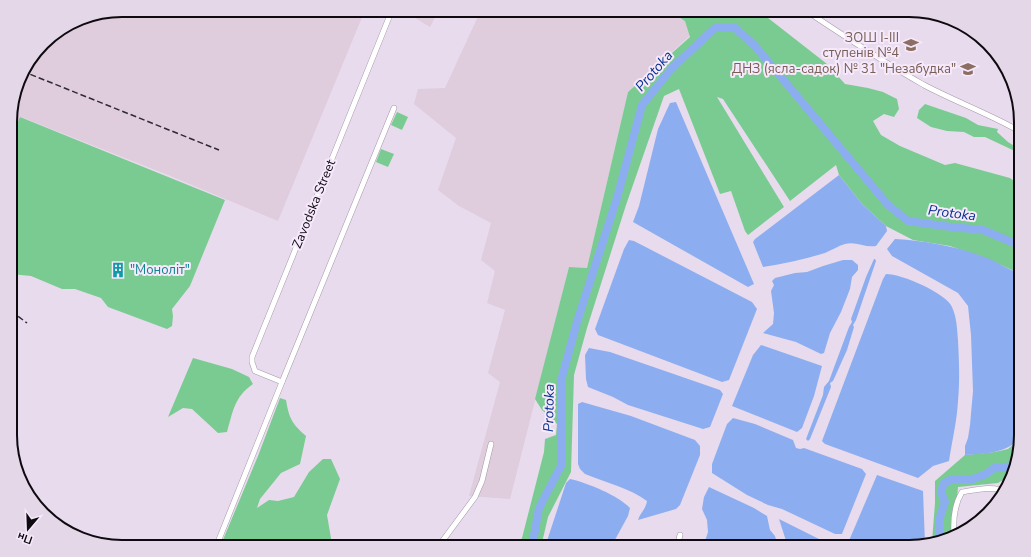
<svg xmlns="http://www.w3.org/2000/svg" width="1031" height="557" font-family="'Nunito Sans',sans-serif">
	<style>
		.industrial { fill: #dfccdc }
		.green { fill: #7acb91 }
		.water { fill: #8caef0 }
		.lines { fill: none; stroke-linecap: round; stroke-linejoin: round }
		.river { stroke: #8caef0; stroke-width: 8 }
		.minor-casing { stroke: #a499a9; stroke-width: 6 }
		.minor { stroke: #fff; stroke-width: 5 }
		.rail { stroke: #302b33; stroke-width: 1.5; stroke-dasharray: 6 3; stroke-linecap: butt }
		.labels { text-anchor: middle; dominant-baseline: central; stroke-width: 4; stroke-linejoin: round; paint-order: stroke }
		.education-label { font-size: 13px; fill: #785e54; stroke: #f5e9fb; text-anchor: end }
		.street-label { font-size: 13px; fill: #0e0a10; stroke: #f5e9fb }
		.culture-label { font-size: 13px; fill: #0d838f; stroke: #f5e9fb; text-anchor: start }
		.water-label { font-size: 14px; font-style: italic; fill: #0a318d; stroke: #f5e9fb }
		.rim { fill: none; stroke: #0e0a10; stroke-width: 2 }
	</style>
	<rect width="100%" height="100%" fill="#e8dbed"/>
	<g class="industrial">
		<path d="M122 10H365L278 221 168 175 21 117 11 139V107L22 72 48 38 79 18Z"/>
		<path d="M402 10H439L430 27Z"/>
		<path d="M481 10H718L628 92 587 268 569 267 510 499 469 496 500 382 488 373 505 310 487 303 495 271 481 260 491 223 459 206 438 190 456 138 414 104 418 89 445 88Z"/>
	</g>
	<g class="green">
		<path d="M668 10H686L691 12 698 10H758L827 64 845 84 868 88 883 92 897 99 899 109 894 117 884 114 873 121 881 135 900 146 945 165 955 163 1010 178 1021 186V274L990 260 950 246 913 240 886 226 862 204 839 175 836 165 790 201 723 99 717 97 784 207 748 235 745 231 731 191 720 194 679 89 664 96 626 205 587 328 574 375 571 472 548 517 541 547H517L522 538 544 452 545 439 556 435 557 424 542 410 535 399 569 267 587 268 628 92 690 37 685 21Z"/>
		<path d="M925 104 966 118 978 125 998 129 997 132 1008 142 1021 150V154L985 137H974L964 132 947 131 931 127 917 118 919 110Z"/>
		<path d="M397 112 408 117 402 130 391 125Z"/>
		<path d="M20 117 225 200 190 286 172 309 173 316 172 326 167 329 108 307 101 298 75 289H62L31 276 11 274V139Z"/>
		<path d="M381 149 394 154 388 167 376 162Z"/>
		<path d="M193 358 232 369 249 377 253 384C234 397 233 412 227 432L218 433 192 409 183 408 168 417Z"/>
		<path d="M280 398 286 400C289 418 292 424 306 436L300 464 281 473 260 499 257 508 269 500 278 501 294 497 309 472 323 459H331L340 479 327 515 332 544 331 547H241L237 544 236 547H220L258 456Z"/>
		<path d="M1021 438V442L1011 475 998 483 958 487 954 534 932 542 935 503V481L965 455 995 452 1008 449Z"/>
	</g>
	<g class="water">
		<path d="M676 102 754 284 748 287 633 222 639 206 658 129 670 103Z"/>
		<path d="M839 175 862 204 886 226 887 231 876 246C865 248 856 241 845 244 838 246 832 250 825 253 805 259 784 264 763 267L753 242 755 239Z"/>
		<path d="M895 239C928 241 960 247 990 259 1000 264 1010 270 1021 274V438C1004 454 987 453 965 455V446L968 438 970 425 973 391 971 335 968 306 958 293 892 256 887 249Z"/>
		<path d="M629 240 634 241 752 302 757 309 729 380 722 382 598 335 595 329 624 249Z"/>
		<path d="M874 259H875L876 261 856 320 853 325 854 327 847 350 833 381 830 383 831 387 810 439 808 441 806 439 823 395 824 387 829 381 849 327 852 322 851 319 866 277Z"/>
		<path d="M843 260H852L858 265V270L852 277 850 289 841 312 830 333 824 353 821 354 796 342 763 333 773 324 774 313 771 291 774 285 772 281 775 278 795 273 807 272 823 266Z"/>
		<path d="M886 274C902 274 946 293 952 307 957 318 957 329 958 340 959 360 960 381 958 401 957 421 952 441 949 461L933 466 918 478 825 444 822 441 883 279Z"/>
		<path d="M761 345 822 366 814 396 802 428 797 432 732 406 753 355Z"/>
		<path d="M589 348 610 352 720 390 723 394 710 427 703 429 628 405 613 397 588 387 586 379 585 355Z"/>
		<path d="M582 402 631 416 695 440 700 446V455L680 505 676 509 638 520C640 513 646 509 647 501 631 489 605 482 585 474L580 469 578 464V404Z"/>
		<path d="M733 418 755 424 793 440 796 448 800 449 804 448 862 469 866 474 842 534H835L782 509 768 505 747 495 712 473V464L727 424Z"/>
		<path d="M877 475 923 491 925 544 916 547H855L848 543Z"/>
		<path d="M570 479C588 483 617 495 630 508L628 516 611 547H545L566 483Z"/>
		<path d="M709 487 754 508 767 516 770 530 775 536 778 547H703L708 532 707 520 702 509 704 497Z"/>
		<path d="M779 519 835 547H788Z"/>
	</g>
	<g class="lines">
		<g class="river">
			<path d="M940 539 939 520 945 502 941 492 944 483 953 479H973L986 474 994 468 1014 466"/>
			<path d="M532 547 539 508 561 466V381L577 322 617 198 642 105 672 68 715 28 734 27 755 46 888 205 908 221 951 227 983 230 1021 246"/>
		</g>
		<g class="minor-casing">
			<g id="minor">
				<path d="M805 10C844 36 883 62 924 85 956 102 990 114 1021 132"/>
				<path d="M282 382 394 108"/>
				<path d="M954 534C953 519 954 505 962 492 975 490 994 485 1005 492"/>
				<path d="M216 547 282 382 255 371 252 362V357L392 10"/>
				<path d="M438 547 475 497 482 481 491 444"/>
				<path d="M677 547 680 535"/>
			</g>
		</g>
		<use href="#minor" class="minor"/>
		<g class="rail">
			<path d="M22 71 219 150"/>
			<path d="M11 311 27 323"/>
		</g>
	</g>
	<defs>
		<g id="school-bare" transform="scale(1.2)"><path d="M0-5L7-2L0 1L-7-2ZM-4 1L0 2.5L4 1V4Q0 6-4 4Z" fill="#8d6e63" stroke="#f5e9fb" stroke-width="2.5" paint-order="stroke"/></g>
		<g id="building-bare" transform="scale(1.2)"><path d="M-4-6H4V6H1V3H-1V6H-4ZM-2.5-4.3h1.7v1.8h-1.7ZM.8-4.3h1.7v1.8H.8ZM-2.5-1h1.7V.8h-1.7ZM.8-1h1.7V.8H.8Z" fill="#0f9aa8" stroke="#f5e9fb" stroke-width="2.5" paint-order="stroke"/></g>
	</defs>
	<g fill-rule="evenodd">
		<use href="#school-bare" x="911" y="45"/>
		<use href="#school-bare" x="968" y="69"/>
		<use href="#building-bare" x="118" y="270"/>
	</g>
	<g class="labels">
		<g class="education-label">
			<text x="899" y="38">ЗОШ І-ІІІ<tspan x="899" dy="15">ступенів №4</tspan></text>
			<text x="956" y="69">ДНЗ (ясла-садок) № 31 "Незабудка"</text>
		</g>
		<g class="street-label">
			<text transform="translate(314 204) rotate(-68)">Zavodska Street</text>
		</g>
		<g class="culture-label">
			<text x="130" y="270">"Моноліт"</text>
		</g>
		<g class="water-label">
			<text transform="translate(654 71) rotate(-49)">Protoka</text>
			<text transform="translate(952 213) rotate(7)">Protoka</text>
			<text transform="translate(549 408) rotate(-89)">Protoka</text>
		</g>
	</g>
	<path d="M0 0H1031V557H0ZM122 17H909A105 105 0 0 1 1014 122V435A105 105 0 0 1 909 540H122A105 105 0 0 1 17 435V122A105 105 0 0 1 122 17Z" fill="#e3d7e8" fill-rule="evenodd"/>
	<path class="rim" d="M122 17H909A105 105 0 0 1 1014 122V435A105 105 0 0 1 909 540H122A105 105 0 0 1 17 435V122A105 105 0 0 1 122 17Z"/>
	<g transform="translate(28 529) rotate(199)" stroke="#f5e9fb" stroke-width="3" paint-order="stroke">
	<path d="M0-3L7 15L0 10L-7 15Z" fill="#0e0a10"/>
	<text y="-6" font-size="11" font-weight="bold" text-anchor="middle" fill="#0e0a10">Пн</text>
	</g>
</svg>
